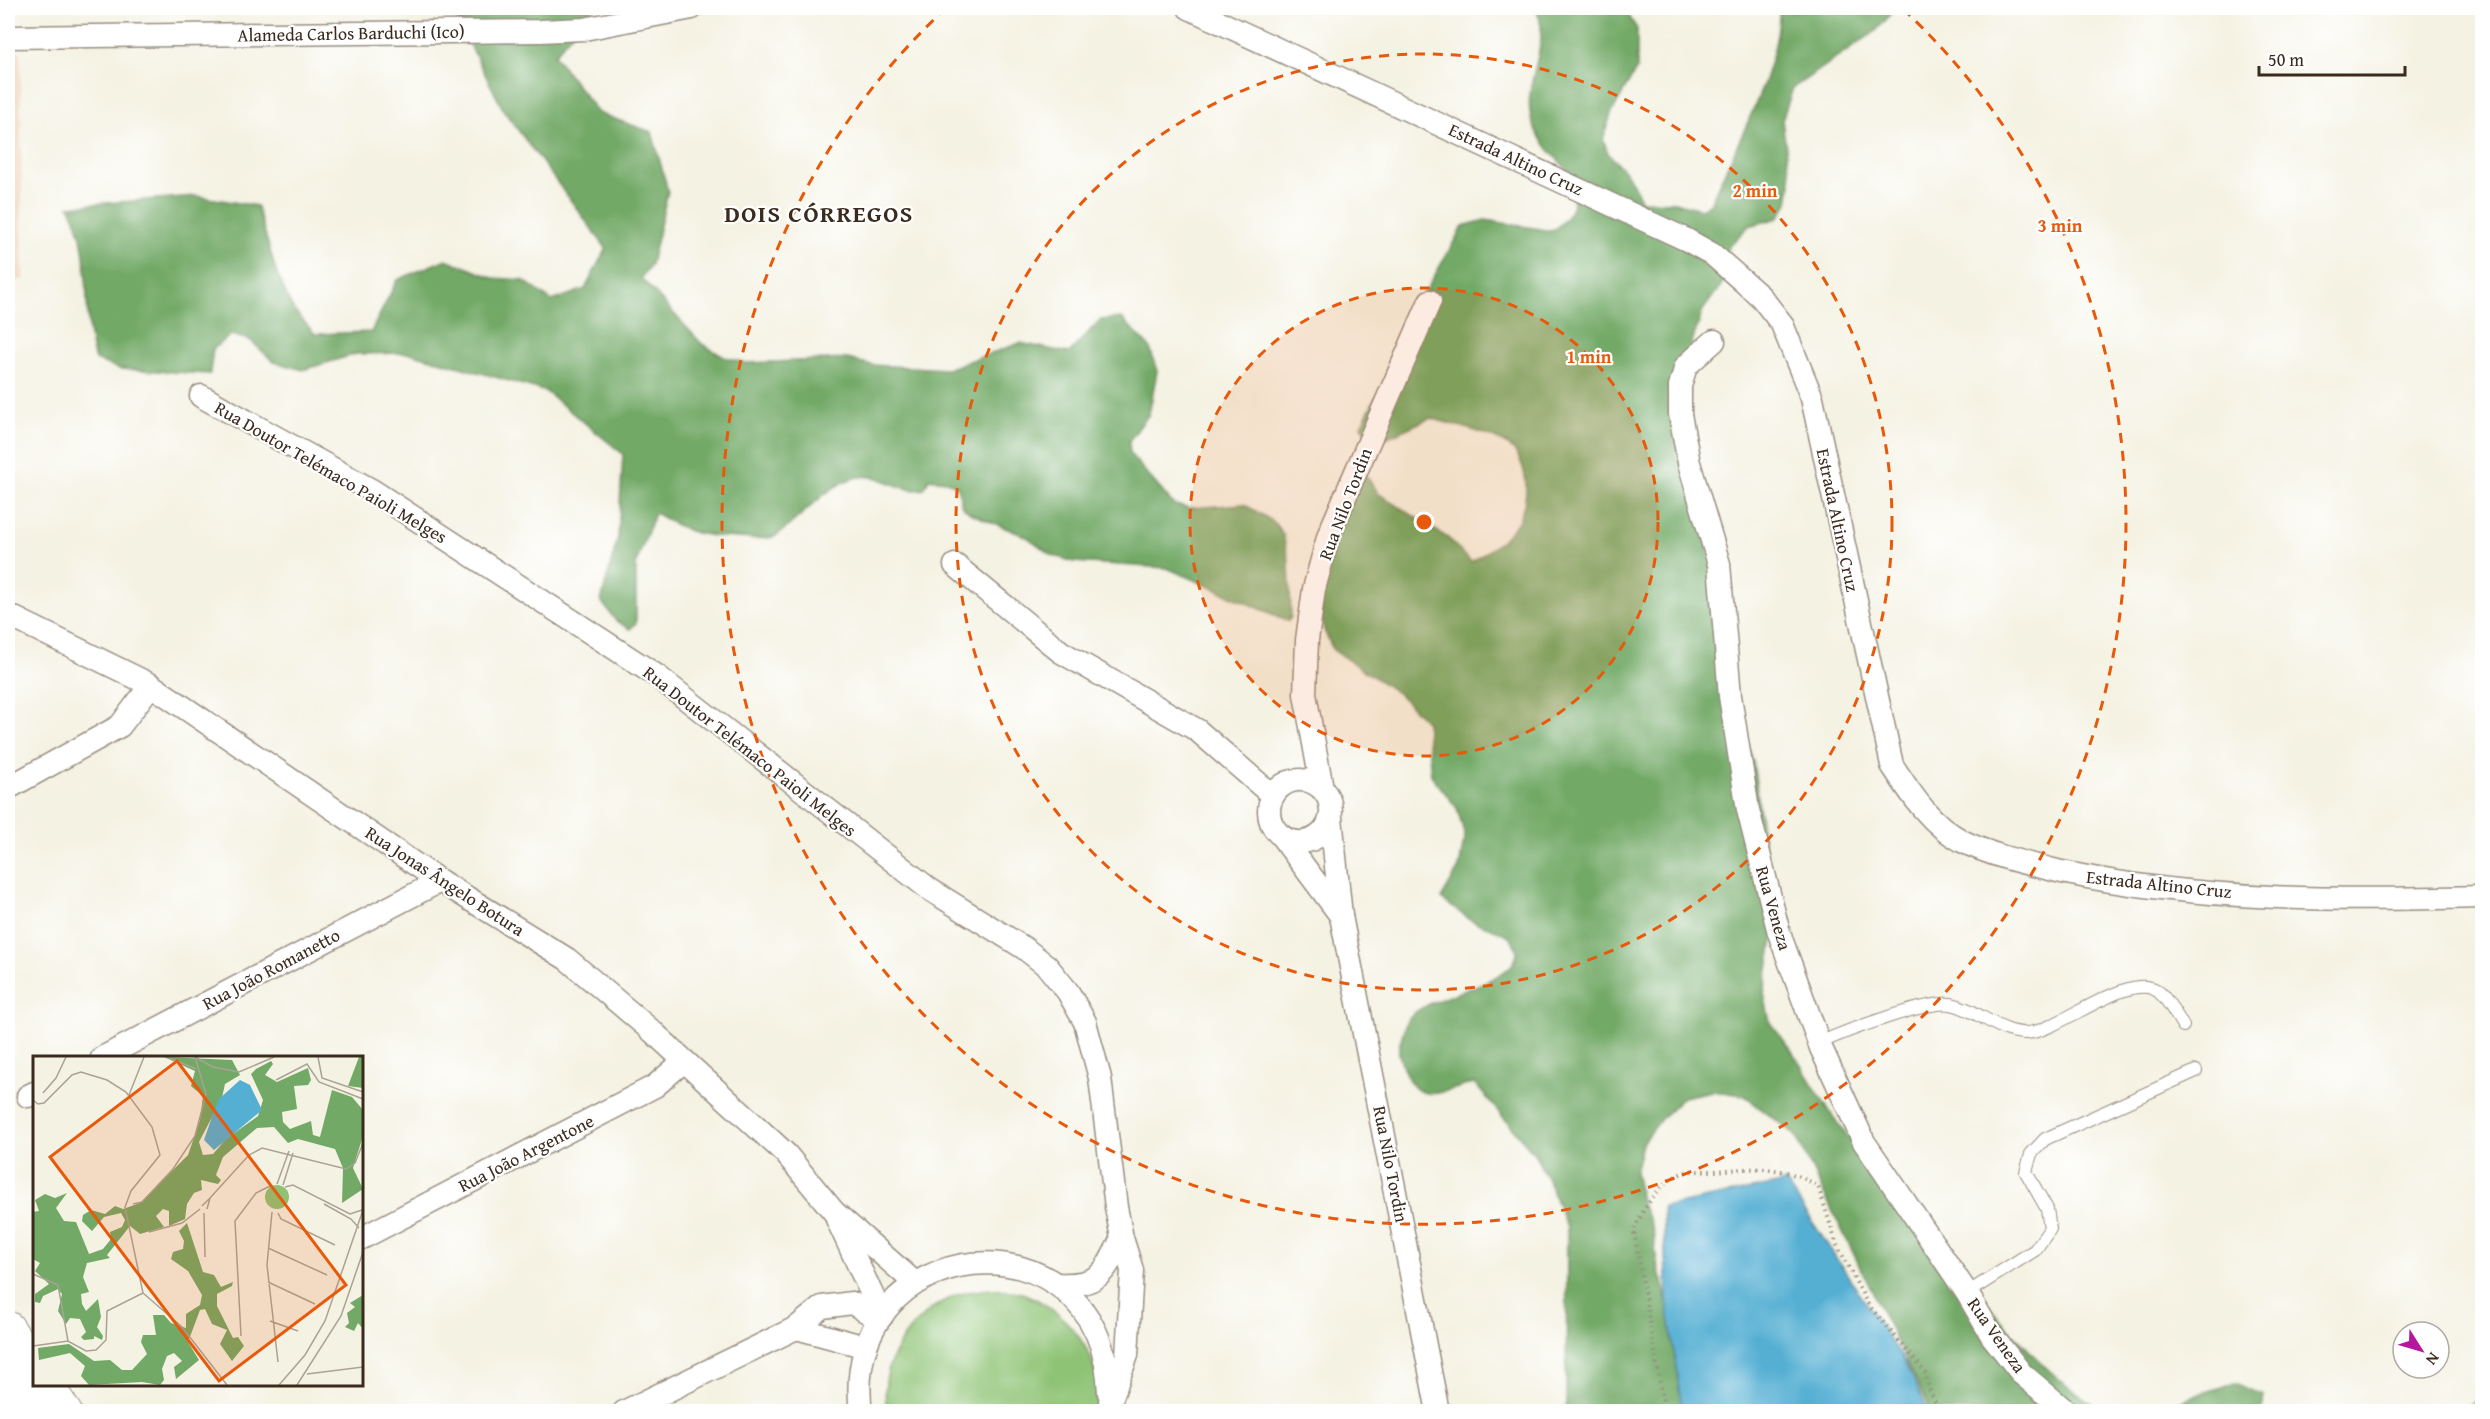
<svg xmlns="http://www.w3.org/2000/svg" width="2490" height="1419" font-family="'Gentium Book Plus',serif">
	<style>
		.built { fill: #efd6bc }
		.green { fill: #8ec375; stroke: #64764a; stroke-width: 1.5 }
		.forest { fill: #72a966; stroke: #566a42; stroke-width: 1.5 }
		.water { fill: #55afd3; stroke: #486c78; stroke-width: 1.5 }
		.lines { fill: none; stroke-linecap: round; stroke-linejoin: round }
		.service-casing { stroke: #988e80; stroke-width: 14 }
		.minor-casing { stroke: #988e80; stroke-width: 25 }
		.primary-casing { stroke: #988e80; stroke-width: 35 }
		.path { stroke: #988e80; stroke-width: 4; stroke-dasharray: 1.5 4.5; stroke-linecap: butt }
		.service { stroke: #fff; stroke-width: 12 }
		.minor { stroke: #fff; stroke-width: 22 }
		.primary { stroke: #fff; stroke-width: 33 }
		.ring { fill: none; stroke: #e8590c; stroke-width: 3; stroke-dasharray: 10 8 }
		.labels { text-anchor: middle; dominant-baseline: central; stroke-width: 4.5; stroke-linejoin: round; paint-order: stroke }
		.street-label { font-size: 18px; fill: #3b2a1e; stroke: #fff }
		.district-label { font-size: 24px; font-weight: bold; letter-spacing: 1.5px; fill: #3b2a1e; stroke: #fff }
		.inset-road { fill: none; stroke: #aaa294; stroke-width: 1.5 }
		.view { fill: #e8590c; fill-opacity: 0.15; stroke: #e8590c; stroke-width: 3 }
		.inset-edge { fill: none; stroke: #3b2a1e; stroke-width: 3 }
		.centre { fill: #e8590c; stroke: #fff; stroke-width: 3 }
		.ring-label { font-size: 18px; text-anchor: middle; font-weight: bold; fill: #e8590c; stroke: #fff; stroke-width: 4.5; stroke-linejoin: round; paint-order: stroke }
	</style>
	<rect width="100%" height="100%" fill="#fff"/>
	<filter id="ink" filterUnits="userSpaceOnUse"><feTurbulence type="fractalNoise" baseFrequency=".0167" numOctaves="2"/><feDisplacementMap in="SourceGraphic" scale="12" xChannelSelector="R" yChannelSelector="G"/><feConvolveMatrix kernelMatrix="1 2 1 2 8 2 1 2 1" color-interpolation-filters="sRGB"/></filter>
	<filter id="wash" filterUnits="userSpaceOnUse"><feTurbulence type="fractalNoise" baseFrequency=".008" numOctaves="4" result="noise"/><feDisplacementMap in="SourceGraphic" scale="24" xChannelSelector="R" yChannelSelector="G"/><feGaussianBlur stdDeviation="1.35" result="paint"/><feColorMatrix in="noise" values="0 0 0 0 0 0 0 0 0 0 0 0 0 0 0 0 0 1.4 0 .05"/><feComposite in="paint" operator="in"/></filter>
	<g filter="url(#wash)">
		<rect width="100%" height="100%" fill="#f4f2e2"/>
		<path class="built" d="M20 51 23 280 8 281V52Z"/>
		<path class="green" d="M990 1289C1002 1290 1016 1290 1027 1295 1070 1313 1108 1362 1095 1411L888 1412C875 1364 912 1314 954 1296 965 1291 979 1291 990 1289Z"/>
		<g class="forest">
			<path d="M451 8H593L554 55 598 113 652 132 668 191 651 264 641 278 702 344 724 357 746 363 847 359 872 365 947 369 1020 343 1069 353 1100 320 1122 318 1150 348 1157 371 1149 414 1129 441 1130 454 1174 505 1190 508 1244 504 1274 522 1283 535 1289 561 1291 617 1288 621 1167 568 1074 562 1052 555 1027 537 970 513 962 506 958 487 947 481 929 479 924 489C901 495 879 470 854 478 823 488 803 517 777 535 767 543 701 536 688 530 676 526 666 519 655 513L636 563V623L630 629 616 621 601 601 618 537 623 454 545 391 410 353 356 354 303 370 274 362 250 340 231 335 213 349 210 374 120 369 95 360C80 310 95 252 69 206L196 196 257 206 276 271 292 308 315 334 371 332 397 280 446 259 493 278 523 280 552 301 585 289 606 248 504 111Z"/>
			<path d="M1535 8H1612L1626 11 1637 29V68L1611 114 1603 139 1608 153 1628 175 1642 201 1675 202 1701 209 1710 204C1734 149 1781 67 1779 8H1893L1892 13 1876 31 1793 88 1782 120 1791 183 1788 203 1778 218 1749 226 1729 246 1725 280 1703 310 1691 345 1684 393 1731 696 1753 761 1775 928 1764 993 1770 1023 1790 1048 1831 1114 1946 1262 1959 1272C1993 1310 2062 1398 2111 1411H1931L1795 1135 1743 1095 1712 1091 1683 1097 1661 1119 1642 1144 1635 1172 1641 1201 1653 1230 1657 1263 1678 1343 1682 1411H1566L1567 1228 1547 1178 1533 1152 1474 1083C1430 1096 1413 1106 1399 1054 1398 1047 1400 1043 1402 1036 1404 1031 1405 1023 1408 1019 1425 994 1527 983 1516 948 1510 929 1486 929 1471 920 1461 914 1451 906 1441 899L1459 868 1465 836 1457 808 1431 775 1426 722 1399 694 1333 650 1324 630 1318 594 1335 519 1365 474 1379 494 1448 538 1471 562C1488 551 1506 540 1517 523 1532 498 1529 454 1501 441 1480 430 1453 425 1430 418L1384 439 1368 436 1361 426 1376 397 1407 364 1416 308 1463 226 1485 220 1552 231C1575 214 1575 204 1574 177 1557 159 1537 141 1531 117 1522 83 1554 39 1535 8Z"/>
			<path d="M2235 1383 2264 1396 2262 1411H2162L2190 1397Z"/>
			<path d="M2482 1395V1411H2464Z"/>
		</g>
		<path class="water" d="M1786 1182 1907 1365 1928 1411H1682L1667 1301 1663 1207Z"/>
	</g>
	<g filter="url(#ink)">
		<g class="lines">
			<g class="service-casing">
				<g id="service">
					<path d="M1819 1043C1844 1032 1927 1000 1951 1004 1978 1009 1999 1034 2027 1033 2058 1032 2132 968 2159 992 2169 1001 2176 1015 2183 1026"/>
					<path d="M1967 1293 2035 1250 2050 1229 2047 1209 2026 1172 2031 1154 2045 1139 2196 1071"/>
				</g>
			</g>
			<g class="minor-casing">
				<g id="minor">
					<path d="M1189 8 1687 240 1712 254 1761 297 1782 324 1812 398 1892 765C1911 794 1930 824 1962 841 1992 856 2029 864 2062 872 2199 901 2343 901 2482 897"/>
					<path d="M8 37 540 31 584 29 692 8"/>
					<path d="M1714 341 1686 366 1680 386V414L1689 463 1719 564 1730 696 1748 810 1779 933 1821 1048 1864 1142 1967 1293 1992 1336 2022 1374 2067 1412"/>
					<path d="M201 396 373 491 657 676 929 889 1024 948 1047 966 1068 992 1085 1022 1100 1078 1116 1207 1122 1238 1132 1270 1127 1355 1110 1402"/>
					<path d="M955 565 1061 652 1197 730 1273 796"/>
					<path d="M8 615 151 685 440 881 567 959 653 1032 786 1154 834 1212 915 1283"/>
					<circle cx="1300" cy="811" r="31"/>
					<path d="M8 788 120 726 151 685"/>
					<path d="M1322 788 1305 694 1307 640 1314 589 1329 534 1430 301"/>
					<path d="M1282 837 1341 916 1331 817"/>
					<path d="M1341 916 1438 1412"/>
					<path d="M102 1058 440 881"/>
					<path d="M28 1096 34 1093"/>
					<path d="M837 1219 882 1316"/>
					<path d="M362 1238 655 1086 684 1061"/>
					<path d="M1057 1284C1100 1286 1104 1274 1122 1238"/>
					<path d="M796 1328 866 1347"/>
					<path d="M624 1412 796 1328 822 1307 852 1303 879 1319"/>
					<path d="M861 1412C837 1232 1103 1203 1109 1393"/>
				</g>
			</g>
			<g class="primary-casing">
				<g id="primary">
					<path d="M8 1328 34 1368"/>
					<path d="M8 1378 31 1412"/>
					<path d="M46 1384 65 1412"/>
				</g>
			</g>
			<path class="path" d="M1665 1412 1634 1231C1643 1209 1658 1182 1683 1173 1692 1170 1706 1171 1715 1171 1756 1168 1781 1164 1818 1186L1837 1245 1867 1303 1925 1372 1929 1389 1940 1412"/>
			<use href="#service" class="service"/>
			<use href="#minor" class="minor"/>
			<use href="#primary" class="primary"/>
		</g>
	</g>
	<circle cx="1424" cy="522" r="234" fill="#e8590c" fill-opacity=".12"/>
	<g class="ring">
		<circle cx="1424" cy="522" r="234"/>
		<circle cx="1424" cy="522" r="468"/>
		<path d="M1903 9A702 702 0 1 1 945 9"/>
	</g>
	<g class="labels">
		<g class="street-label">
			<text transform="translate(351 33) rotate(-1)">Alameda Carlos Barduchi (Ico)</text>
			<text transform="translate(1516 159) rotate(25)">Estrada Altino Cruz</text>
			<text transform="translate(331 472) rotate(30)">Rua Doutor Telémaco Paioli Melges</text>
			<text transform="translate(1345 504) rotate(-69)">Rua Nilo Tordin</text>
			<text transform="translate(1838 520) rotate(78)">Estrada Altino Cruz</text>
			<text transform="translate(750 751) rotate(38)">Rua Doutor Telémaco Paioli Melges</text>
			<text transform="translate(445 881) rotate(33)">Rua Jonas Ângelo Botura</text>
			<text transform="translate(2159 884) rotate(6)">Estrada Altino Cruz</text>
			<text transform="translate(1774 908) rotate(74)">Rua Veneza</text>
			<text transform="translate(271 969) rotate(-28)">Rua João Romanetto</text>
			<text transform="translate(526 1153) rotate(-27)">Rua João Argentone</text>
			<text transform="translate(1391 1164) rotate(79)">Rua Nilo Tordin</text>
			<text transform="translate(1997 1335) rotate(55)">Rua Veneza</text>
		</g>
		<g class="district-label">
			<text x="819" y="213">DOIS CÓRREGOS</text>
		</g>
	</g>
	<g transform="translate(33 1056)">
		<rect width="330" height="330" fill="#f4f2e2"/>
		<path d="M232 141a12 12 0 1 1 24 0a12 12 0 1 1-24 0Z" fill="#8ec375"/>
		<path d="M131 1 199 4 207 19 192 28 189 42 166 86 170 99 180 98 193 83 225 60 230 44 218 18 223 13 238 5 240 8 232 19 244 26 275 12 278 24 275 29 261 30 264 53 249 56 250 66 257 73 278 65 280 79 287 81 299 34 319 41 330 54V80L320 112 330 133 309 147 310 112 302 93 265 83 255 87 241 71 224 72 190 101 183 119 188 124 185 128 168 124 169 134 161 137 154 148 152 163 136 170V155L130 153 123 160 131 171 107 178 97 170 74 199 77 202 54 207 50 221 56 236 48 238 49 248 53 255 65 243 68 261 64 271 70 280 69 284 61 280V283L51 284 48 281 53 276 47 263 37 262 33 268 25 255 29 238 25 233 10 240 7 247 2 246V238L16 228 2 215 7 207 0 203V156L6 155 2 144 12 138 22 142 34 137 23 152 31 165 43 166 56 198 70 193 78 183 77 176 89 171 92 164 88 157 71 161 59 175 49 165 50 159 58 154 72 158 82 150 90 153 107 147 155 99 167 64 170 40 158 30 162 15ZM326 1H330V32L315 30ZM154 167 170 216 181 219 188 231 200 226 199 230 184 238V250L200 282 205 281 211 290 199 305 187 288 194 274 179 268 172 253 167 254 155 286 166 304 143 323 141 311 149 305 141 297 134 300 129 313 131 324 127 329 109 326 56 329 48 320 52 310 37 297 6 304 5 292 36 288 61 305 77 304 89 314H99L114 298 108 286 110 279H123L120 259H131L138 267 153 272V258L167 249 169 239 155 215 138 203 140 196 150 193 151 185 146 175ZM330 239V273L325 267 321 275 312 271 316 267 314 257 322 251 317 247Z" fill="#72a966"/>
		<path d="M207 24 217 29 229 54 181 94 171 84 179 61 186 43Z" fill="#55afd3"/>
		<path class="inset-road" d="M134 1 163 13M162 1 180 11 206 16 241 1M285 1 289 22 330 36M243 24 274 8 286 26 330 43M10 37 23 22 33 1M96 39 111 1M0 44 5 48 11 47 39 19 48 16 74 24 93 36 119 71 127 99 98 135 92 151 110 237M244 128 256 95M250 129 260 97M252 131 260 129 317 158 329 154M177 142 216 99 229 92 313 113 322 107 330 87M100 148 109 146 140 113 162 80 173 38 162 1M291 148 318 163 326 172M169 150 177 142 174 153M239 156 234 209 245 306M171 157 172 201M245 157 248 163 302 189M116 176 149 167 167 153M235 192 294 219M0 218 25 229 35 285M235 226 282 248M110 237 149 271 194 329M237 265 265 275M208 280 202 165 223 137 237 130M0 290 35 285 53 295 63 294 73 284 74 255 110 237M274 318 330 311M246 329 272 299 292 265 330 154M264 329 308 260 330 196"/>
		<path class="view" d="M144 5 313 229 186 325 17 101Z"/>
		<rect width="330" height="330" class="inset-edge"/>
	</g>
	<circle cx="1424" cy="522" r="9" class="centre"/>
	<g class="ring-label">
		<text x="1755" y="197">2 min</text>
		<text x="2060" y="232">3 min</text>
		<text x="1589" y="363">1 min</text>
	</g>
	<rect width="2490" height="1419" fill="none" stroke="#fff" stroke-width="30"/>
	<g transform="translate(2421 1350) rotate(127)"><circle r="28" fill="#ffffff" stroke="#b1aaa5" stroke-width="1.5"/>
	<path d="M0-4.5L10 22L0 15L-10 22Z" fill="#b5179e"/>
	<text y="-9" font-size="16" font-weight="bold" text-anchor="middle" fill="#3b2a1e">N</text>
	</g>
	<path d="M2259 66v9h146v-9" fill="none" stroke="#3b2a1e" stroke-width="3"/>
	<text x="2268" y="66" font-size="18" fill="#3b2a1e" stroke="#ffffff" stroke-width="4.5" paint-order="stroke">50 m</text>
</svg>
